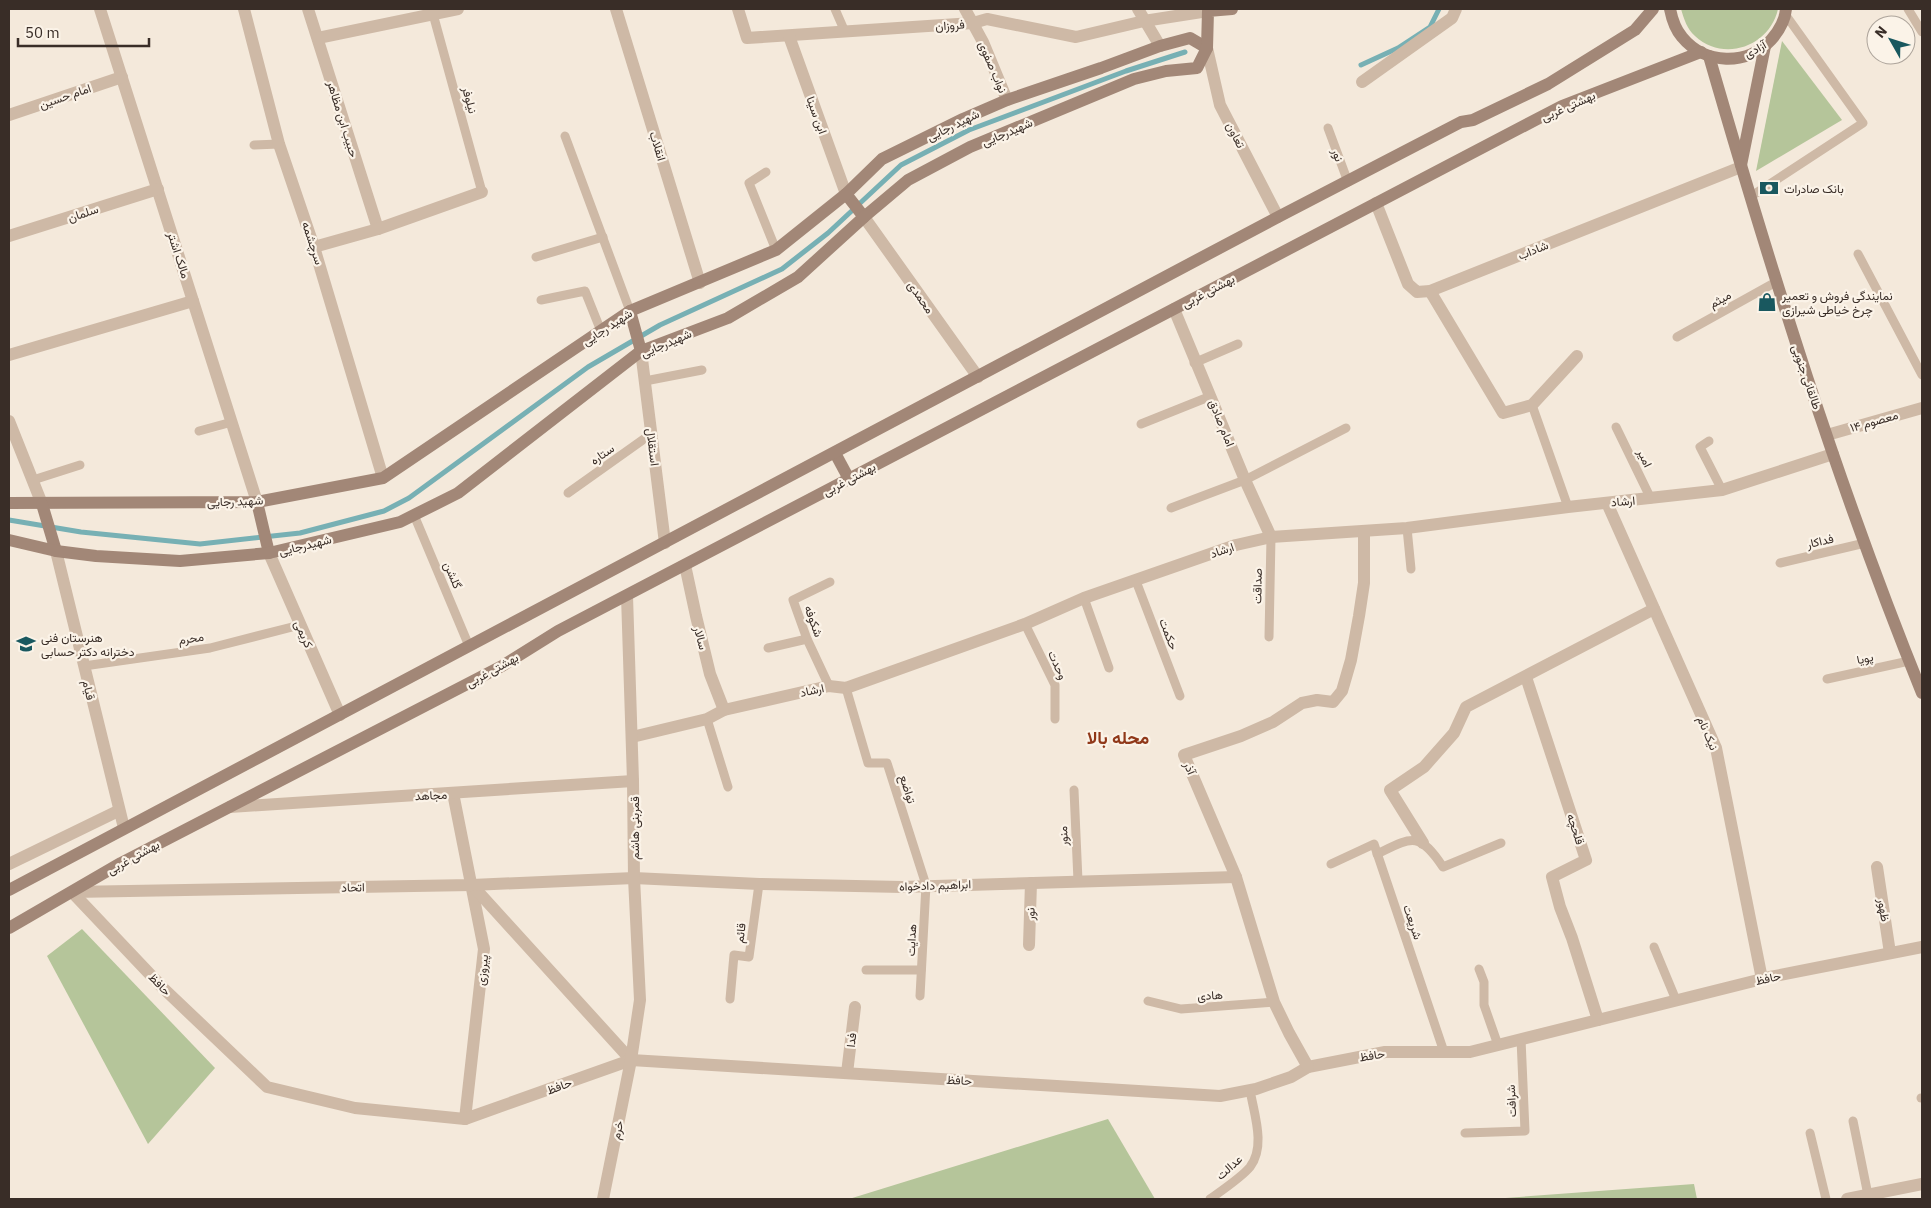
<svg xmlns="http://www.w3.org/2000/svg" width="1931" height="1208" font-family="'IBM Plex Sans',Vazirmatn,sans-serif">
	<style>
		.green { fill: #b5c59a }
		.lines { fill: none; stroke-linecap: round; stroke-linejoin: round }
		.stream { stroke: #77b0b4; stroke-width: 5 }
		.lane { stroke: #ceb9a6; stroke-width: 9 }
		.street { stroke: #ceb9a6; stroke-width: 12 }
		.secondary { stroke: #a28777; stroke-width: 12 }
		.labels { text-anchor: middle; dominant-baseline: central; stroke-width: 4.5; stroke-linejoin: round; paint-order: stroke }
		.street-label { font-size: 12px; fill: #392d27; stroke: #fbf3e8 }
		.poi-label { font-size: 12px; fill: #392d27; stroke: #fbf3e8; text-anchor: start }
		.district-label { font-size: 18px; font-weight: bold; fill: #903819; stroke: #fbf3e8 }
	</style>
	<rect width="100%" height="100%" fill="#f4e9db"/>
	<g class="green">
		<path d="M1681 9H1778C1770 46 1724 63 1695 36 1687 29 1684 19 1681 9Z"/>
		<path d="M1782 41 1842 120 1756 171Z"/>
		<path d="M82 929 215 1068 148 1144 47 956Z"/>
		<path d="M1108 1119 1155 1199H849Z"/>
		<path d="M1694 1184 1697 1199H1492Z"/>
	</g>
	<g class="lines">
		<g class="stream">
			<path d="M1361 65 1398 48 1430 27 1439 9"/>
			<path d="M9 520 81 532 200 544 300 533 384 511 409 498 588 367 660 325 782 269 828 233 901 165 969 130 1126 71 1185 52"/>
		</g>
		<g class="lane">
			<path d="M835 9 845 32"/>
			<path d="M1908 9 1922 32"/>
			<path d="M433 14 482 192"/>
			<path d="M1328 128 1348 182"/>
			<path d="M565 136 630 311"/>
			<path d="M254 145 279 144"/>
			<path d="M766 172 749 183 776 250"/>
			<path d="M1750 197 1863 123 1785 14"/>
			<path d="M1858 254 1922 375"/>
			<path d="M536 257 603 237"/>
			<path d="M541 300 585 291 601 331"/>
			<path d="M1677 337 1776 282"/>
			<path d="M1194 363 1238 344"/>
			<path d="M645 381 702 370"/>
			<path d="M1532 405 1568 507"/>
			<path d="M1141 424 1211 396"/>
			<path d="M1616 427 1651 499"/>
			<path d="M199 431 232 422"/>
			<path d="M1709 441 1700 447 1722 490"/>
			<path d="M33 480 80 465"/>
			<path d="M568 493 651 434"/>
			<path d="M1171 508 1245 480 1346 428"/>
			<path d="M414 515 469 646"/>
			<path d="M1407 528 1411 569"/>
			<path d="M1780 563 1865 543"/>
			<path d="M1136 581 1180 696"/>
			<path d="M1084 598 1109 668"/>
			<path d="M1025 624 1055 685V719"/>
			<path d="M1269 637 1271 537"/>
			<path d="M768 648 807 639"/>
			<path d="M84 666 210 648 300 625"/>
			<path d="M1827 679 1909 661"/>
			<path d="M829 686 807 639 793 600 830 582"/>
			<path d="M846 688 868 763H887L926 885 920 996"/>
			<path d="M707 719 728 787"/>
			<path d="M1074 790 1078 881"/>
			<path d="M1377 854C1412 837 1419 831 1443 867L1501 843"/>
			<path d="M1331 864 1374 844 1444 1052"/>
			<path d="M1654 947 1676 1000"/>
			<path d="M1479 969 1484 982V1005L1498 1045"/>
			<path d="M866 970H921"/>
			<path d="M730 999 734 955 749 957 759 884"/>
			<path d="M1148 1001 1181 1009 1274 1002"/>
			<path d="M1921 1098H1922"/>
			<path d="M1853 1121 1868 1195"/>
			<path d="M1465 1133 1525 1131 1521 1039"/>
			<path d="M1810 1133 1826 1199"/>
			<path d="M1210 1199C1221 1191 1242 1177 1250 1167 1266 1146 1254 1114 1250 1090"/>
		</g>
		<g class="street">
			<path d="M100 9 257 502"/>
			<path d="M244 9 279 144 314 247 383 478"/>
			<path d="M308 9 378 229"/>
			<path d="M616 9 700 283"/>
			<path d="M738 9 747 38 973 23 987 19 1076 37 1144 21 1208 11"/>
			<path d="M965 9 983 42 1007 100"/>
			<path d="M1138 9 1160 46"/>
			<path d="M789 36 846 194"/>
			<path d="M318 38 458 9"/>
			<path d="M1207 48 1220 105 1278 217"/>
			<path d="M1362 82 1452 18 1456 9"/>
			<path d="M9 115 122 77"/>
			<path d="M1376 203 1408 284 1417 292 1430 291 1741 167"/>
			<path d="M864 217 978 377"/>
			<path d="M9 236 158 189"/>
			<path d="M314 247 378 229 482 192"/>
			<path d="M1430 291 1503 413 1532 405 1577 356"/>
			<path d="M1174 309 1245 480 1271 537"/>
			<path d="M641 351 665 543"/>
			<path d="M9 355 193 301"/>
			<path d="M9 421 42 504"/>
			<path d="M1827 435 1922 408"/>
			<path d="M1607 503 1716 748 1762 979"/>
			<path d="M56 551 124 828"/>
			<path d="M269 553 340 715"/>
			<path d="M685 565 696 616 710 674 724 710"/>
			<path d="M1526 677 1586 860 1552 877 1560 907 1572 938 1598 1020"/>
			<path d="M632 737 707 719 724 710 829 686 846 688 1025 624 1084 598 1236 545 1271 537 1407 528 1568 507 1722 490 1833 454"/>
			<path d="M453 793 484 949 465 1119"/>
			<path d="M230 807 633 781"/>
			<path d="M1423 843 1390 790 1424 767 1454 733 1466 707 1654 609"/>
			<path d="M9 864 118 811"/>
			<path d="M1877 867 1890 953"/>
			<path d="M472 885 631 1060"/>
			<path d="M72 892 163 988 267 1087 355 1108 465 1119 631 1060 1220 1096 1256 1089 1291 1077 1308 1067 1385 1052H1470L1770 977 1922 947"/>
			<path d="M72 892 472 885 634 878 759 884 902 887 1236 877"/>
			<path d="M1029 945 1031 883"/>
			<path d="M1308 1067 1289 1033 1274 1002 1236 877 1184 755 1241 736 1273 722 1302 703 1317 700 1333 702 1342 691 1351 660 1359 616 1364 583V531"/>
			<path d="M847 1073 855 1007"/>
			<path d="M603 1199 631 1060 640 1000 634 878 633 781 627 596"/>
			<path d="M1847 1199 1922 1184"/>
		</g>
		<g class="secondary">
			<path d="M1670 9C1672 19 1675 29 1682 37 1705 65 1747 66 1771 40 1779 31 1785 20 1786 9"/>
			<path d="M1709 56C1771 271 1838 486 1922 693"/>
			<path d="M1741 165 1765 46"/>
			<path d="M846 194 864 217"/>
			<path d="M630 311 641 351"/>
			<path d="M835 453 849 479"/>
			<path d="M257 502 269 553"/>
			<path d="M9 503 257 502 383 478 630 311 776 250 846 194 882 159 963 119 1007 100 1101 68 1160 46 1190 38 1207 48"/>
			<path d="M42 504 56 551"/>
			<path d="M9 540 56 551 96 556 180 561 269 553 400 522 458 493 641 351 728 318 798 277 864 217 908 180 970 147 1134 79 1166 71 1197 68 1207 48 1208 11 1232 9"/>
			<path d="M9 890 1278 217 1461 122 1473 120 1548 84 1635 30 1653 9"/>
			<path d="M9 928 121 863 502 666 558 631 1562 106 1701 52"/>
		</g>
	</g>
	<defs>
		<g id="bank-bare" transform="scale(1.5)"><path d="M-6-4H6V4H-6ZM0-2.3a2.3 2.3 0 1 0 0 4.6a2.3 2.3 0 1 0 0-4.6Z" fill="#19585f" stroke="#fbf3e8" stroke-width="2.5" paint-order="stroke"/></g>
		<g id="shop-bare" transform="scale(1.5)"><path d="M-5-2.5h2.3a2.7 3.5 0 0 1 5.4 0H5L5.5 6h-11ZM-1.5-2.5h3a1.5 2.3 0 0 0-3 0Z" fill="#19585f" stroke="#fbf3e8" stroke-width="2.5" paint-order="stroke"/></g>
		<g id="school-bare" transform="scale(1.5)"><path d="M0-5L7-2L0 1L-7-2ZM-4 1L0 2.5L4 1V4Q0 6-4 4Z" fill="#19585f" stroke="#fbf3e8" stroke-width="2.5" paint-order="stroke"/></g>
	</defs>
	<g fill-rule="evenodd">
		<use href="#bank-bare" x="1769" y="188"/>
		<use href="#shop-bare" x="1767" y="302"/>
		<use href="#school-bare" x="26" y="644"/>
	</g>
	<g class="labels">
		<g class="street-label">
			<text transform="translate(950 25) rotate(-4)">فروزان</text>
			<text transform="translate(1755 49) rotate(-29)">آزادی</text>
			<text transform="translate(993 67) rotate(67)">نواب صفوی</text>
			<text transform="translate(65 96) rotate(-19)">امام حسین</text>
			<text transform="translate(470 100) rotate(75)">نیلوفر</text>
			<text transform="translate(1568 106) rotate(-24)">بهشتی غربی</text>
			<text transform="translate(817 115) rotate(70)">ابن سینا</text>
			<text transform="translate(343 119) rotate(73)">حبیب ابن مظاهر</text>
			<text transform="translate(953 125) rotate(-26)">شهید رجایی</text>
			<text transform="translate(1007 132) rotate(-23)">شهیدرجایی</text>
			<text transform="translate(1236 135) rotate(63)">تعاون</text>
			<text transform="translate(658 146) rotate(73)">انقلاب</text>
			<text transform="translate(1338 155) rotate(70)">نور</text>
			<text transform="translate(83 213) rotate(-18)">سلمان</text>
			<text transform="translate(313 243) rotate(72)">سرچشمه</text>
			<text transform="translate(1533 250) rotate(-22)">شاداب</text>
			<text transform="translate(179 255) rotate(72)">مالک اشتر</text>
			<text transform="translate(1208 291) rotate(-28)">بهشتی غربی</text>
			<text transform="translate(921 297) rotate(55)">محمدی</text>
			<text transform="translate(1720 299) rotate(-29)">میثم</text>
			<text transform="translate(607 327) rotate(-33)">شهید رجایی</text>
			<text transform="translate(666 343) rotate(-23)">شهیدرجایی</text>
			<text transform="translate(1807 377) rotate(71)">طالقانی جنوبی</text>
			<text transform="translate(1874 421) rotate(-16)">۱۴ معصوم</text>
			<text transform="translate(1222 423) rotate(68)">امام صادق</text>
			<text transform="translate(653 447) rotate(83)">استقلال</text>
			<text transform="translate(602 454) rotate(-35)">ستاره</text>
			<text transform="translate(1645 458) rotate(64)">امیر</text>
			<text transform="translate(849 479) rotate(-28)">بهشتی غربی</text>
			<text transform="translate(235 501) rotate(-2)">شهید رجایی</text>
			<text transform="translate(1623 501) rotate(-5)">ارشاد</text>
			<text transform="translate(1820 541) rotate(-13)">فداکار</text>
			<text transform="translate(305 545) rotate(-14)">شهیدرجایی</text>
			<text transform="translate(1222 550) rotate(-19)">ارشاد</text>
			<text transform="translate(453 575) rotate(67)">گلشن</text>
			<text transform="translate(1257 586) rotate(-89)">صداقت</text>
			<text transform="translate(814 621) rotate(70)">شکوفه</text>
			<text transform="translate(304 634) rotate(66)">کریمی</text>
			<text transform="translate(1169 634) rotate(69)">حکمت</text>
			<text transform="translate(191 638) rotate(-8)">محرم</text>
			<text transform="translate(701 638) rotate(76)">سالار</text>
			<text transform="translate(1865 658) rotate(-12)">پویا</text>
			<text transform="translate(1058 665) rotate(66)">وحدت</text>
			<text transform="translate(492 670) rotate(-29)">بهشتی غربی</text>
			<text transform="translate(89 690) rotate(76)">قیام</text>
			<text transform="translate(812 690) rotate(-12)">ارشاد</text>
			<text transform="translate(1708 733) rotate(67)">نیک نام</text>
			<text transform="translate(1190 768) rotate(67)">آذر</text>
			<text transform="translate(908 789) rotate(72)">تواضع</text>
			<text transform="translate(431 795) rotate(-3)">مجاهد</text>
			<text transform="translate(634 828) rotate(-90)">قمربنی هاشم</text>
			<text transform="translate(1576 829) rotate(72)">قلحچه</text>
			<text transform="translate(1063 836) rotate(-92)">منور</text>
			<text transform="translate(133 857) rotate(-29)">بهشتی غربی</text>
			<text transform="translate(935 885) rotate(-2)">ابراهیم دادخواه</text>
			<text transform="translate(353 887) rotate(-1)">اتحاد</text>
			<text transform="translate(1884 910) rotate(81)">ظهور</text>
			<text transform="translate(1030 914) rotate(-89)">نور</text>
			<text transform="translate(1413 922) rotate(71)">شریعت</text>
			<text transform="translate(740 933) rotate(-83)">قائم</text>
			<text transform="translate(911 940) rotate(-87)">هدایت</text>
			<text transform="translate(482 970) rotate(-84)">پیروزی</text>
			<text transform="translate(1768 978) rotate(-13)">حافظ</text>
			<text transform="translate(160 984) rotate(46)">حافظ</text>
			<text transform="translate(1210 995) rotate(-3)">هادی</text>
			<text transform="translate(851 1040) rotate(-84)">فدا</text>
			<text transform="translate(1372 1055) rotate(-9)">حافظ</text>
			<text transform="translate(959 1080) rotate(3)">حافظ</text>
			<text transform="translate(559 1086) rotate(-20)">حافظ</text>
			<text transform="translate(1511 1101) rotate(-93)">شرافت</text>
			<text transform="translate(617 1130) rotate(-78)">خرم</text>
			<text transform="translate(1229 1167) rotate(-42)">عدالت</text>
		</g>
		<g class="poi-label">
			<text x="1784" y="188">بانک صادرات</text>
			<text x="1782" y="295">نمایندگی فروش و تعمیر<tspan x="1782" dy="14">چرخ خیاطی شیرازی</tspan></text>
			<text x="41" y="637">هنرستان فنی<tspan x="41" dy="14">دخترانه دکتر حسابی</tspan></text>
		</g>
		<g class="district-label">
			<text x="1118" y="737">محله بالا</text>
		</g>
	</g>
	<rect width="1931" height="1208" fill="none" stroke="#392d27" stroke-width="20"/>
	<g transform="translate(1891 40) rotate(309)"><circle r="24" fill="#fbf3e8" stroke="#ada49b"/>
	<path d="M0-4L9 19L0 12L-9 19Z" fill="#19585f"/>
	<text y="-8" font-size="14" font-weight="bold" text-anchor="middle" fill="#392d27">N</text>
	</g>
	<path d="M18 38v8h131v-8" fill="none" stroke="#392d27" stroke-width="2.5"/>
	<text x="25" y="38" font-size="15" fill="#392d27" stroke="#fbf3e8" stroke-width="4" paint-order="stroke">50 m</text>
</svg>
